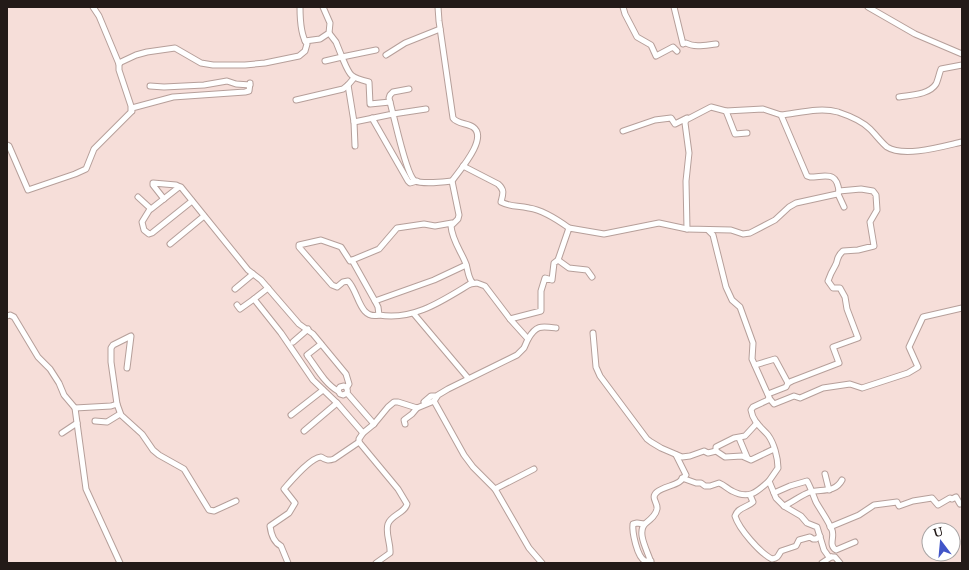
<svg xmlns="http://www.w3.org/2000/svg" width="969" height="570" font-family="'Libre Baskerville',serif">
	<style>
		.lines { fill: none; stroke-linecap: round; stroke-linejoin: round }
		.minor-casing { stroke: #b69f9a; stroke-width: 7 }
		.minor { stroke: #fff; stroke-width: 5 }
	</style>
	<rect width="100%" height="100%" fill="#f6ded9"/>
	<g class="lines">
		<g class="minor-casing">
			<g id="minor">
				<path d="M93 7 99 16 119 64"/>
				<path d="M438 7 439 21 453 118C457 124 467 123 473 127 489 138 459 171 452 181L459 215 458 219 451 226C452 240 461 251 466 264 468 270 468 277 472 282L470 284 477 283 485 286 510 319 528 339 524 348 517 355 448 389 438 395 434 401 464 455 473 467 495 489 529 548 542 563"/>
				<path d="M623 7 625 14 637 37 651 45 656 56 673 47 677 51"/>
				<path d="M674 7 683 44 686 43C695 48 706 45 716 44"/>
				<path d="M868 7 915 34 962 54"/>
				<path d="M305 41 320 39 329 33 330 23 323 7"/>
				<path d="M376 50 342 57C350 76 349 77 369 82L370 104 390 102"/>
				<path d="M386 55 405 43 440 29"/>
				<path d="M325 61 342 57 336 42 329 33"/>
				<path d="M348 85 354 122 355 146"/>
				<path d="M150 86 164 87 204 85 227 81 236 84 250 85"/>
				<path d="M899 97C910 95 929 95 936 84 938 80 939 74 941 69L962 65"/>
				<path d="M296 100 343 89 348 85 354 78"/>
				<path d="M426 109 393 114C396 125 407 176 415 181 422 184 444 182 452 181"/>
				<path d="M132 111V108L173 97 245 92 249 91 250 83"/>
				<path d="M726 111 735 134 747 133"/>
				<path d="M372 118 408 181 410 183 417 181"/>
				<path d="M354 122 393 114 389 98 390 95 393 92 409 89"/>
				<path d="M623 131 655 120 671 118 675 124 687 118"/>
				<path d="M7 145 9 146 28 190 75 174 86 169 94 149 131 112V106L119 70V64L121 62 136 55 147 52 175 48 201 63 213 65H245L265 63 299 56 305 51 307 44C301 36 300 17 300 7"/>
				<path d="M463 166 498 184C505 190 503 194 501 202 513 208 517 205 529 208 542 210 558 220 569 228"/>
				<path d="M838 194 844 207"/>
				<path d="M138 197 151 209 179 187H181L248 270 261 280 299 324 313 334 346 374 349 384 347 387"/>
				<path d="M164 199 153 185V183L176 185 180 187"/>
				<path d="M150 209 142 222 144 230 149 234 152 233 192 201"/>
				<path d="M687 229 686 181 689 153 685 123 686 120 711 107 726 111 763 109 781 115"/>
				<path d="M708 230 713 235 726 287 732 300 740 307 753 343 752 359 769 397 768 400 753 407 751 410C753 422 761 427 768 435 774 443 778 458 778 468L769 481 776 498 784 506 801 516 807 523 817 527 824 550 829 557H835L840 563"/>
				<path d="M170 244 204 216"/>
				<path d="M352 260 375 301"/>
				<path d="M558 260 569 268 587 270 592 277"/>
				<path d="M466 265 434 280 375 301 378 307 379 315C413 321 442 301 470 284"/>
				<path d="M268 288 254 299 281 333 313 380 337 403 363 433 374 424 388 407 394 402H398L417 408 434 401"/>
				<path d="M235 289 253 274"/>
				<path d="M237 305 240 309 254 299"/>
				<path d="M414 314 468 378"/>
				<path d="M379 315C359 320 359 292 348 281L343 282 337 287 332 285 299 247V245L321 240 341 247 350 261 379 249 397 228 424 224 435 226 452 223"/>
				<path d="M7 316 10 315 14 317 38 357 50 369 59 383 64 395 75 408 86 489 120 563"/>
				<path d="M510 319 541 311V291L545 278 552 280 554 263 558 260 569 228 604 234 659 223 687 229 731 230 743 234 750 233 775 220 789 207 796 203 837 194 839 192C837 170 825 177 810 177L807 176 781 115C799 113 820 107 838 112 850 116 862 121 870 129 876 135 881 142 887 147 904 158 944 146 962 142"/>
				<path d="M593 333 596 367 600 376 647 439 651 442 661 448 682 457 690 456 704 451 708 453 716 451 725 457 742 456 751 460 774 449"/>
				<path d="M528 339C536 325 541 326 556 328"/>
				<path d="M293 342 308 329"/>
				<path d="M321 344 307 355C316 367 325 384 338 391"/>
				<path d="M755 365 775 359 788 383"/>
				<path d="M347 393 343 395 340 394 338 390 340 387 344 386C347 387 348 390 347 393L374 424"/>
				<path d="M768 394 786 387 788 383 792 381 839 363 833 347 858 338 847 309 845 297 840 288H833L828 281C830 275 832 271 835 266 839 260 835 258 843 251L858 250 874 246 870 222 877 210 876 195 873 191 861 189 839 191"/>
				<path d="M769 398 774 404 794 396 800 398 823 388 850 384 862 388 908 373 918 367 909 347 923 317 962 308"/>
				<path d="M424 402 431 396H436"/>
				<path d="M117 404 111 362V348L113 345 131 336 127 368"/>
				<path d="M75 408 111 406 117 404 121 415 142 434 153 450 159 455 184 469 209 510 214 511 236 501"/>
				<path d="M291 415 323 390"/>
				<path d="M95 421 107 422 120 414"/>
				<path d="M405 424 404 420 412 414 417 408"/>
				<path d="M304 431 337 403"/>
				<path d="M62 433 77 423"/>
				<path d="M363 433 359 439V442L398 489 407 504C405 513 391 515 388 524 385 533 391 544 390 553L376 563"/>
				<path d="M739 438 747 457"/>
				<path d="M716 451V447L734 438 745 436 757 423"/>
				<path d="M825 474 829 490"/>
				<path d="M682 478 696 483H701L705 486H710L719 483C724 485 728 489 732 491 749 500 757 492 769 481"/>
				<path d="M495 489 534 469"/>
				<path d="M774 493 790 486 807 481C811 488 813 495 816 502 821 511 828 520 832 530 835 537 828 545 836 550L855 542"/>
				<path d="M750 495 753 502C747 508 738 507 735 516 739 529 760 553 772 559 778 558 778 556 781 551L796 546 799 540 810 537 813 539H816L820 536"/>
				<path d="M784 506C793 502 801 495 810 492 822 489 835 493 842 480"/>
				<path d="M644 524 637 523 633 524C632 532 637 557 645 561 646 561 650 561 651 561"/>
				<path d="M830 527 859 515 874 505 897 502 899 506 913 501 932 498 938 505 950 498 952 499 956 497 960 504"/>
				<path d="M288 563 281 546C273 542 271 534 270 526L289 513 295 503 284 489C292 480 310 458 321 457 326 460 328 461 334 459L359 442"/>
				<path d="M651 563C649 553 635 532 646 523 651 519 656 515 657 509 658 502 650 498 657 492 663 487 673 486 679 482 682 480 684 477 686 475L676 455"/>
				<path d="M822 563 831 557"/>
			</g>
		</g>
		<use href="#minor" class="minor"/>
	</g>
	<rect width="969" height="570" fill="none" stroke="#231a18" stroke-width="16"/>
	<g transform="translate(941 542) rotate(344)"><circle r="19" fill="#ffffff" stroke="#a7a3a3"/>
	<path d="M0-3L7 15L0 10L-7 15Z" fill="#4155c8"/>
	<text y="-6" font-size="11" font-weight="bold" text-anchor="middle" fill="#231a18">U</text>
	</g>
</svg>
